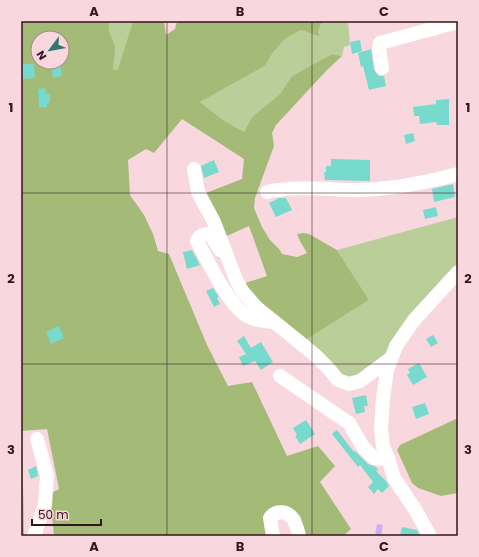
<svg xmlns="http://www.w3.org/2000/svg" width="479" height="557" font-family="Poppins,sans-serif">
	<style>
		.green { fill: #bace99 }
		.forest { fill: #a3bb76; fill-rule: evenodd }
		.water { fill: #ceb1f3 }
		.building { fill: #77dacd }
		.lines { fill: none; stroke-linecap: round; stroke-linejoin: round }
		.minor { stroke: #fff; stroke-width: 14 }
		.grid { fill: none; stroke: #34161e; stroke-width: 1; stroke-opacity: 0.55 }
		.neatline { fill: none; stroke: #34161e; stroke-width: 1.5 }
		.grid-label { font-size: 13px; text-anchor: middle; font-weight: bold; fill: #34161e }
	</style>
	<rect width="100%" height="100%" fill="#f9d7de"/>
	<g class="green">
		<path d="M110 21H133L119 70H113C113 63 116 54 115 47 113 38 106 30 110 21Z"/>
		<path d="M322 21H348L350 45 344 47 342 56 332 54 292 76 280 94 252 117 244 132 223 120 200 102 265 66 272 54 285 39 301 30 319 37 318 32Z"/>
		<path d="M458 217V267L387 358 346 381 307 339 369 300 337 250Z"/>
	</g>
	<g class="forest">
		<path d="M21 21H110C106 30 113 38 115 46 116 53 113 63 113 70H118L133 21H164L166 35 175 29 177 21H322L318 32 320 37 301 30 285 39 272 54 265 66 200 102 223 120 244 132 252 117 280 94 292 76 332 54 342 56 327 70 276 125 272 133 274 146 255 198 254 208 262 227 270 240 279 249 282 254 297 257 307 253 301 243 297 234 304 233 309 234 337 250 369 300 307 339 239 285 267 276 249 226 220 239 201 195 242 179 244 159 182 119 154 153 146 149 128 160 130 195 144 215 153 234 158 251 169 254 207 345 228 386 252 382 287 456 318 446 335 466 320 482 351 529 343 536H298L290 518 275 516 272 536H54L50 494 59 489 47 429 22 431 24 536H21ZM38 38H62V62H38Z"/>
		<path d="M458 418V493L441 496 418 488 412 483 397 450 400 445Z"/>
	</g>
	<path class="water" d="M377 524 383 525 381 536H375Z"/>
	<g class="building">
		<path d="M360 40 362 51 352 54 350 42Z"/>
		<path d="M371 49 374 70 379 76H384L386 86 369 90 363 66 361 67 358 53Z"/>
		<path d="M21 64H34L35 78 21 79Z"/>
		<path d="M60 64 62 76 53 78 51 65Z"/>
		<path d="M45 88 46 94 50 93V103H47V107L39 108 38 89Z"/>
		<path d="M449 99V125H437L436 122 420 124 419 116H414L413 107 436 104V100Z"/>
		<path d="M413 133 415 141 406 144 404 135Z"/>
		<path d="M331 159 370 160V181L325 180 324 172H326V166H331Z"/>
		<path d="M214 160 219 172 204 178 201 166Z"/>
		<path d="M453 184 455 197 434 202 432 189Z"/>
		<path d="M279 198H286L292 210 276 217 269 203Z"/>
		<path d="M436 207 438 216 425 219 423 210Z"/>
		<path d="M192 250 200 265 187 269 183 252Z"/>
		<path d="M213 288 219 297 217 298 220 304 214 307 206 291Z"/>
		<path d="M59 326 64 338 51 344 46 332Z"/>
		<path d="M433 335 438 343 431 347 426 339Z"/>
		<path d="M244 336 251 348 261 342 273 362 261 370 255 361 243 366 239 357 246 354 237 341Z"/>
		<path d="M419 363 427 377 413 385 407 375 410 373 408 369Z"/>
		<path d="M366 395 368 406H364L365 412 356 414 352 398Z"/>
		<path d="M425 403 429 414 416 419 412 407Z"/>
		<path d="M306 420 315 434 300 444 295 436 297 435 293 428Z"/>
		<path d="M337 430 354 452 355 451 368 464 376 467 378 470 376 471 386 481 389 486 382 493 378 489 374 494 368 487 373 482 360 465 358 467 332 434Z"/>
		<path d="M36 466 38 476 31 479 28 470Z"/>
		<path d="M402 527 417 530 420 536H400Z"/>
	</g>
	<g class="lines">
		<g class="minor">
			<path d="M382 68 379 48 380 43 458 22"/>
			<path d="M194 169 198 192 214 222 237 282 243 292 257 308 315 355 328 368 338 380 349 384 360 381 391 358"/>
			<path d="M267 192C298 185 328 190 359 190 393 189 425 183 458 174"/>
			<path d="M220 250 211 235 207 234C202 235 199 236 197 241 208 261 229 307 249 317 256 321 265 321 273 322"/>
			<path d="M280 376 349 423 363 447 374 458 379 459 388 458"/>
			<path d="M34 536 45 505 47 475 37 439"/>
			<path d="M273 536 270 518C276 509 288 511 294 520 296 525 298 531 299 536"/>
			<path d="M430 536 416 511 394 478 388 458 383 447 381 429 383 398 387 370 396 346 414 320 458 272"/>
		</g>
	</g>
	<path class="grid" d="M167 21V536M312 21V536M21 193H458M21 364H458"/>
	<rect width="479" height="557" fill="none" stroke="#f9d7de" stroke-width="44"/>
	<g transform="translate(50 50) rotate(238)"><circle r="19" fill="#f9d7de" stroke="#aa8a91"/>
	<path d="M0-3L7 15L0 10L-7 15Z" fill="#31786f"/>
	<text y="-6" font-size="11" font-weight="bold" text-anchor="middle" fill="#34161e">N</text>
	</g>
	<path d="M32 519v6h69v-6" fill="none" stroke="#34161e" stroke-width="2"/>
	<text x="38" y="519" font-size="12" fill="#34161e" stroke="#f9d7de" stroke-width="3" paint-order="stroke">50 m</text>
	<rect x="22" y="22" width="435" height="513" class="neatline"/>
	<g class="grid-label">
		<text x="94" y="16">A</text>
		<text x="240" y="16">B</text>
		<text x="384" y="16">C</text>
		<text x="11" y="112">1</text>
		<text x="468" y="112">1</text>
		<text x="11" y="283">2</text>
		<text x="468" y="283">2</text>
		<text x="11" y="454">3</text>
		<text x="468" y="454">3</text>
		<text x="94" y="551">A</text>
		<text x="240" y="551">B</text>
		<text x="384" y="551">C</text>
	</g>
</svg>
